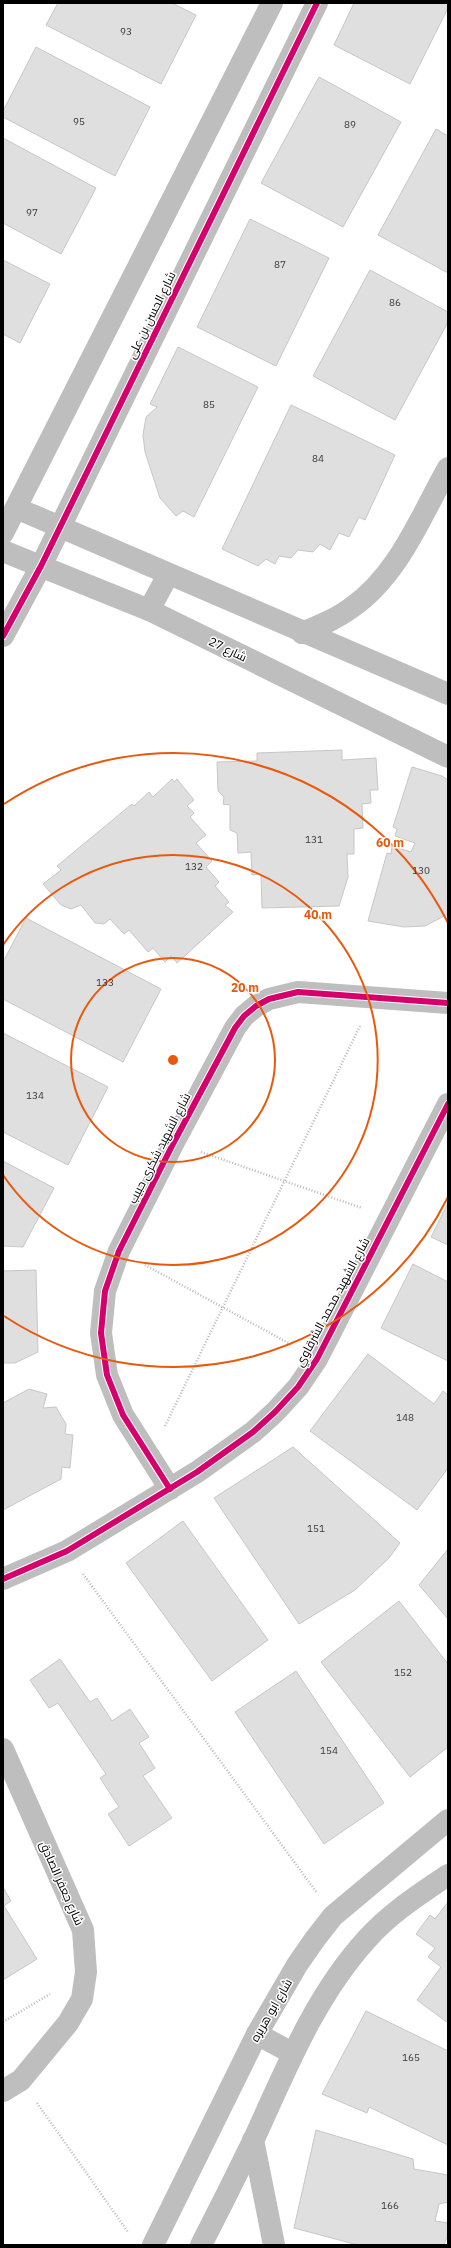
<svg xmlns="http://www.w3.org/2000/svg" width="451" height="2248" font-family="'IBM Plex Sans',Cairo,sans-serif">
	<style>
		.building { fill: #dfdfdf; stroke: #c7c7c7 }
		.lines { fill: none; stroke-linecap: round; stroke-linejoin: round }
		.path { stroke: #b9b9b9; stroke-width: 2.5; stroke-dasharray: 1 2; stroke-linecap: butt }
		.minor { stroke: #bebebe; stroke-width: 22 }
		.cycleway-casing { stroke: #fff; stroke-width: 8 }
		.cycleway { stroke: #d6006c; stroke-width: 6 }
		.ring { fill: none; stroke: #e8590c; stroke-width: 2 }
		.labels { text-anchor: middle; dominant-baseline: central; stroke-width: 3; stroke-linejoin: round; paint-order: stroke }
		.number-label { font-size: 10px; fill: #383838 }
		.street-label { font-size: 12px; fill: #000; stroke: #fff }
		.centre { fill: #e8590c; stroke: #fff; stroke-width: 2 }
		.ring-label { font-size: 12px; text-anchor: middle; font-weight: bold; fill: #e8590c; stroke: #fff; stroke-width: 3; stroke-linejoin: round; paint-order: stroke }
	</style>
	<rect width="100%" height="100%" fill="#fff"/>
	<g class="building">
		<path d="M58 3H172L196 15 161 84 46 25Z"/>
		<path d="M354 3H448V8L410 84 334 45Z"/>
		<path d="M36 47 150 107 115 176 3 117V111Z"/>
		<path d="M319 77 401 122 343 227 261 183Z"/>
		<path d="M436 129 448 136V273L378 235Z"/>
		<path d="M3 138 96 188 61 254 3 223Z"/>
		<path d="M250 219 329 258 276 366 197 327Z"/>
		<path d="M3 260 50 284 20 343 3 334Z"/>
		<path d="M370 270 448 312V322L395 420 313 376Z"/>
		<path d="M178 347 258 387 194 517 183 511 176 516 160 498 145 452 143 435 146 417 157 407 150 404Z"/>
		<path d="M291 405 395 455 365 520 359 517 349 537 339 533 330 550 320 544 313 552 298 550 291 558 279 556 275 564 266 559 258 566 222 549Z"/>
		<path d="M342 750V760L376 758 378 790H370L371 803 362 804 363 828 354 829V854H347L348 877 339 906 262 908 261 874 252 875 251 852 238 853 237 833 230 830V805L223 804 224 797 218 791 217 762 257 761V753Z"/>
		<path d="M412 767 442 776 448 780V914L425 926 404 927 368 921 387 853 391 854 392 846 411 852 415 843 395 836 397 829 393 827Z"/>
		<path d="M172 779 174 782 177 779 194 800 187 806 194 813 190 817 206 835 196 843 212 861 206 867 219 882 215 886 229 902 225 905 233 912 177 963 171 956 165 962 153 948 148 952 129 930 124 934 110 919 104 924 95 923 81 905 71 909 61 905 43 884 61 870 57 866 132 804 134 806 149 792 153 797Z"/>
		<path d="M26 918 161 989 123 1062 3 999V962Z"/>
		<path d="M3 1033 108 1087 68 1165 3 1132Z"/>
		<path d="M3 1161 54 1188 23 1247 3 1246Z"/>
		<path d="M448 1203V1245L431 1237Z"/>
		<path d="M413 1264 448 1282V1361L381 1328Z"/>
		<path d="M36 1270 38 1352 15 1363H3V1271Z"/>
		<path d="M368 1354 434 1404 443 1391 448 1395V1468L417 1510 310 1431Z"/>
		<path d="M29 1389 47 1394 43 1408 56 1407 66 1424 65 1434 73 1435 70 1468 62 1467 61 1479 3 1510V1403Z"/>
		<path d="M293 1447 400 1543 389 1558 355 1590 299 1624 214 1498Z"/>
		<path d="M183 1521 268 1640 212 1681 126 1563Z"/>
		<path d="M448 1549V1619L419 1585Z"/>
		<path d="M399 1601 448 1664V1747L410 1777 321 1662Z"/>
		<path d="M60 1659 90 1702 97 1698 112 1721 130 1709 149 1737 139 1743 155 1768 143 1776 172 1818 129 1846 108 1814 119 1807 100 1778 106 1774 58 1703 49 1708 30 1680Z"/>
		<path d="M296 1671 384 1803 324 1844 235 1712Z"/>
		<path d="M3 1887 11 1901 4 1906 37 1959 3 1980Z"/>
		<path d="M448 1902V2023L417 2000 441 1967 428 1957 435 1948 416 1934 430 1915 435 1919Z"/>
		<path d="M366 2011 448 2051V2145L369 2107 367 2113 322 2094Z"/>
		<path d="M316 2130 413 2159 414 2169 448 2175V2202L439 2204 435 2221 448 2223V2234L444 2245H358L294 2228Z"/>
	</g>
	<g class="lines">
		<g class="path">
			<path d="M201 1152 362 1208"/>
			<path d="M145 1265 292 1345"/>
			<path d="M165 1426 360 1026"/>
			<path d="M83 1574 317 1893"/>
			<path d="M3 2022 50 1994"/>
			<path d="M37 2103 128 2232"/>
		</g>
		<g class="minor">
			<path d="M16 508 448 694"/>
			<path d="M3 533 272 3"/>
			<path d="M3 551 149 610 448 757"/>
			<path d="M149 610 168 575"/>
			<path d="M302 633C319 626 336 619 351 608 398 576 421 516 448 468"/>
			<path d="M3 636 41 566 317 3"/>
			<path d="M170 1489 123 1415 107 1375 101 1333 105 1291 119 1251 174 1142 235 1028 244 1016 256 1006 269 999 298 992 448 1003"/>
			<path d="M3 1579 67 1551 197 1472 253 1432 275 1412 298 1387 317 1359 448 1104"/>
			<path d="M3 1749 83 1930 86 1972 82 1999 68 2023 21 2080 3 2091"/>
			<path d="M257 2034 292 2053"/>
			<path d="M253 2140 274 2245"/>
			<path d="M153 2245 257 2034 297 1965 315 1939 333 1916 448 1820"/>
			<path d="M201 2245C219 2210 237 2174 254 2139 286 2069 315 1996 367 1939 390 1913 420 1894 448 1875"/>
		</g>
		<g class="cycleway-casing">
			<g id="cycleway">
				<path d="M3 636 41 566 317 3"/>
				<path d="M170 1489 123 1415 107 1375 101 1333 105 1291 119 1251 174 1142 235 1028 244 1016 256 1006 269 999 298 992 448 1003"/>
				<path d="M3 1579 67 1551 197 1472 253 1432 275 1412 298 1387 317 1359 448 1104"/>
			</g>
		</g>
		<use href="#cycleway" class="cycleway"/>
	</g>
	<g class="ring">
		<circle cx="173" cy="1060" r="102"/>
		<path d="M3 945A205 205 0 1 1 3 1175"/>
		<path d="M448 1197A307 307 0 0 1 4 1316M4 804A307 307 0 0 1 448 923"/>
	</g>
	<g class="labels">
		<g class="number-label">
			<text x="126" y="31">93</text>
			<text x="79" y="121">95</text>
			<text x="350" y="124">89</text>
			<text x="32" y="212">97</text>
			<text x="280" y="264">87</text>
			<text x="395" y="302">86</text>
			<text x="209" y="404">85</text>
			<text x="318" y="458">84</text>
			<text x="314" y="839">131</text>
			<text x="194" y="866">132</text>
			<text x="421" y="870">130</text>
			<text x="105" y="982">133</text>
			<text x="35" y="1095">134</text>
			<text x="405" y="1417">148</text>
			<text x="316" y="1528">151</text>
			<text x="403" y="1672">152</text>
			<text x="329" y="1750">154</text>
			<text x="411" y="2057">165</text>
			<text x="390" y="2205">166</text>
		</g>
		<g class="street-label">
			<text transform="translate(151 315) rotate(-64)">شارع الحسن بن على</text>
			<text transform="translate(228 649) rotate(26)">شارع 27</text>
			<text transform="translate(159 1148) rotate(-63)">شارع الشهيد شكرى حبيب</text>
			<text transform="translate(332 1302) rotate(-62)">شارع الشهيد محمد الشرقاوي</text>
			<text transform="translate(62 1883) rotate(66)">شارع جعفر الصادق</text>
			<text transform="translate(271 2010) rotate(-60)">شارع ابو هريره</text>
		</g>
	</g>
	<circle cx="173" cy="1060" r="6" class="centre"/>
	<g class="ring-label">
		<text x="390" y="847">60 m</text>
		<text x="318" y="919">40 m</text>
		<text x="245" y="992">20 m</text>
	</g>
	<rect width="451" height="2248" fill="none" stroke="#000000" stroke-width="8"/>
</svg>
